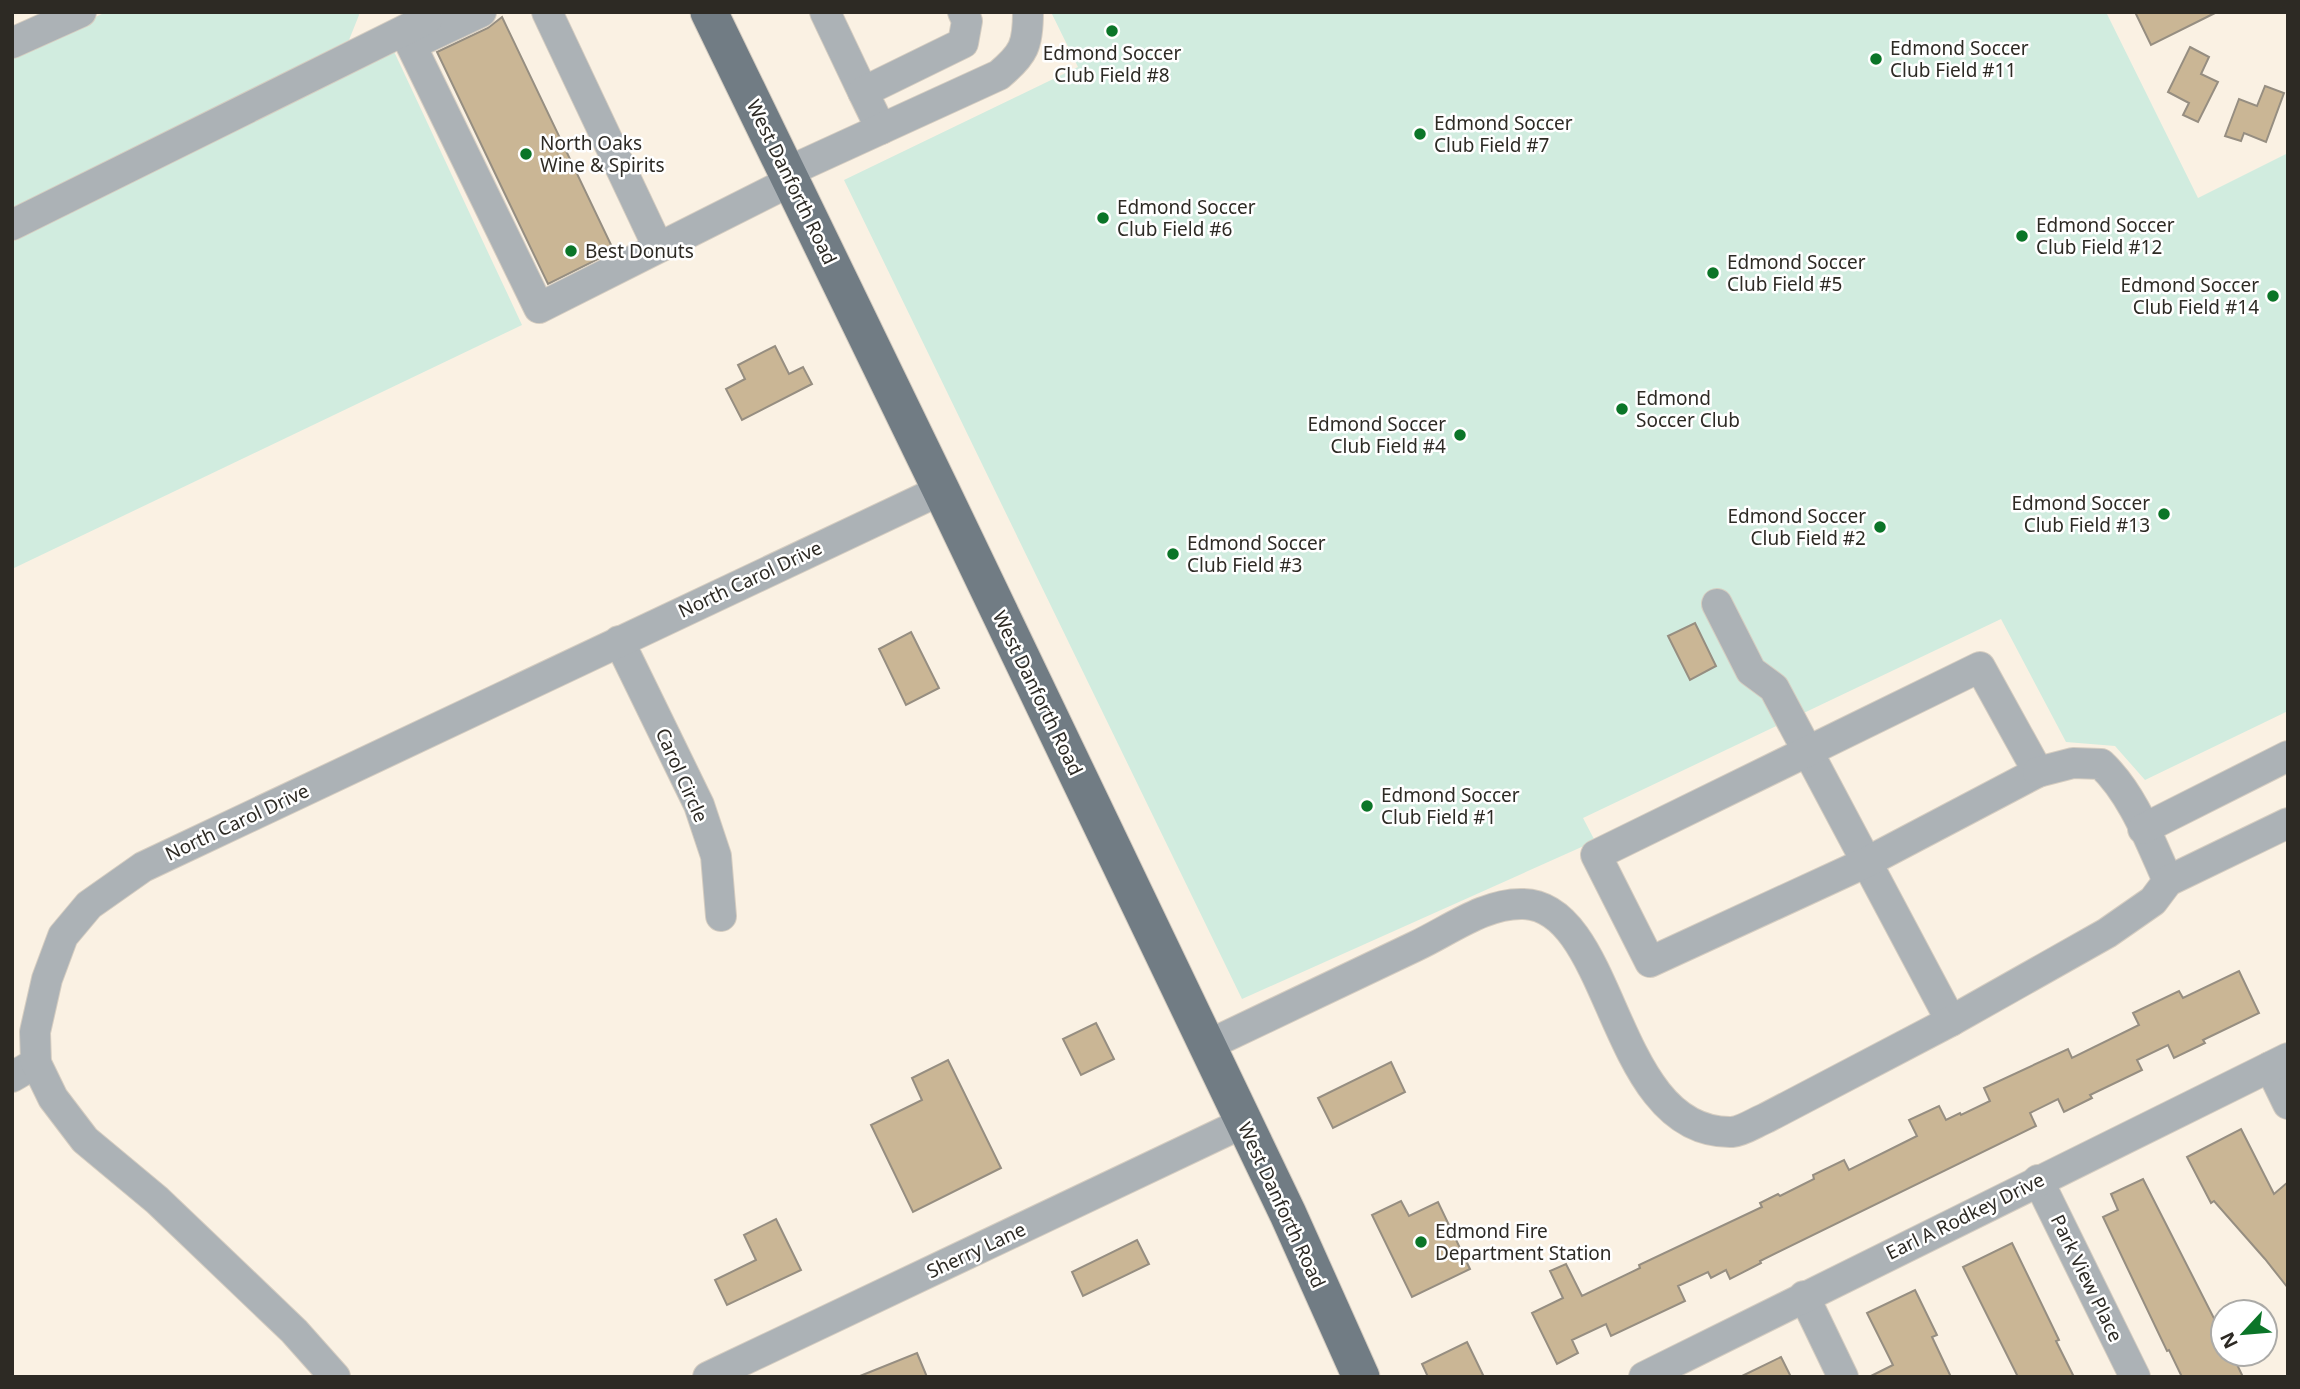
<svg xmlns="http://www.w3.org/2000/svg" width="2300" height="1389" font-family="'Noto Sans',sans-serif">
	<style>
		.green { fill: #d1ecdf }
		.building { fill: #cab695; stroke: #968e81; stroke-width: 2 }
		.lines { fill: none; stroke-linecap: round; stroke-linejoin: round }
		.minor-casing { stroke: #d5cdc1; stroke-width: 32 }
		.major-casing { stroke: #d5cdc1; stroke-width: 39 }
		.minor { stroke: #acb2b6; stroke-width: 30 }
		.major { stroke: #717c84; stroke-width: 37 }
		.poi-dot { fill: #0b7528; stroke: #fff; stroke-width: 2.5 }
		.labels { text-anchor: middle; dominant-baseline: central; stroke-width: 5; stroke-linejoin: round; paint-order: stroke }
		.poi-label { font-size: 19px; fill: #2d2a24; stroke: #fff; text-anchor: start }
		.street-label { font-size: 19px; fill: #2d2a24; stroke: #fff }
	</style>
	<rect width="100%" height="100%" fill="#faf1e3"/>
	<g class="green">
		<path d="M106 12H358L359 15 349 40 38 198 390 43 522 325 12 569V57Z"/>
		<path d="M1051 12H2106L2198 198 2288 153V711L2145 780 2115 746 2066 742 2001 619 1583 818 1595 841 1242 999 844 180 1078 67Z"/>
	</g>
	<g class="building">
		<path d="M2135 12H2217L2151 45Z"/>
		<path d="M502 17 614 251 548 284 437 52 488 28Z"/>
		<path d="M2190 47 2209 57 2201 74 2218 82 2198 122 2183 115 2189 103 2168 92Z"/>
		<path d="M2265 86 2284 93 2266 142 2244 133 2241 141 2225 136 2239 99 2257 106Z"/>
		<path d="M775 346 789 374 803 367 812 384 742 420 726 389 745 379 738 365Z"/>
		<path d="M1695 623 1716 666 1690 680 1668 636Z"/>
		<path d="M911 632 939 688 906 705 879 649Z"/>
		<path d="M2239 971 2259 1013 2203 1040 2205 1043 2174 1058 2168 1045 2137 1060 2142 1070 2090 1095 2092 1098 2064 1112 2058 1099 2030 1113 2036 1126 1760 1261 1761 1263 1730 1279 1726 1270 1711 1278 1708 1272 1678 1286 1685 1301 1611 1336 1606 1324 1572 1340 1578 1353 1557 1364 1532 1313 1563 1298 1550 1271 1566 1264 1582 1296 1640 1268 1639 1265 1762 1207 1760 1203 1778 1194 1780 1196 1814 1179 1813 1175 1844 1160 1849 1170 1917 1136 1909 1120 1939 1106 1946 1120 1960 1113 1961 1115 1990 1101 1984 1088 2068 1049 2072 1058 2139 1025 2133 1013 2179 991 2183 998Z"/>
		<path d="M1096 1023 1114 1059 1081 1075 1063 1039Z"/>
		<path d="M948 1060 1001 1168 913 1212 871 1125 922 1100 912 1078Z"/>
		<path d="M1391 1062 1405 1092 1333 1128 1318 1098Z"/>
		<path d="M2241 1129 2274 1194 2288 1182V1288L2265 1259 2214 1201 2211 1203 2187 1157Z"/>
		<path d="M2143 1179 2223 1336V1354H2232L2243 1377H2182L2169 1350 2167 1351 2103 1217 2118 1210 2111 1194Z"/>
		<path d="M1401 1201 1409 1216 1438 1202 1470 1269 1412 1297 1372 1215Z"/>
		<path d="M776 1219 801 1270 727 1305 715 1280 756 1260 744 1235Z"/>
		<path d="M1137 1240 1149 1264 1083 1296 1072 1272Z"/>
		<path d="M2012 1243 2059 1340 2056 1341 2074 1377H2018L1963 1267Z"/>
		<path d="M1915 1290 1937 1335 1932 1337 1951 1377H1869L1893 1365 1867 1313Z"/>
		<path d="M1467 1342 1484 1377H1428L1422 1364Z"/>
		<path d="M917 1353 927 1377H860V1376Z"/>
		<path d="M1781 1357 1791 1377H1740Z"/>
	</g>
	<g class="lines">
		<g class="minor-casing">
			<g id="minor">
				<path d="M481 12 411 45 539 308 791 181"/>
				<path d="M547 12 658 247"/>
				<path d="M825 12 863 92"/>
				<path d="M12 43 81 12"/>
				<path d="M881 129 863 92 963 43 967 21 963 12"/>
				<path d="M787 172 999 75C1024 54 1028 45 1028 12"/>
				<path d="M12 225 427 19"/>
				<path d="M1717 604 1751 671 1774 688 1951 1021"/>
				<path d="M619 641 699 805 716 856 721 916"/>
				<path d="M1980 667 2038 772 1867 862 1650 962 1596 855Z"/>
				<path d="M2038 772 2073 763 2101 764C2133 794 2150 841 2168 881"/>
				<path d="M2143 829 2288 756"/>
				<path d="M1206 1046C1276 1012 1346 979 1416 946 1450 930 1485 903 1523 904 1616 906 1610 1135 1732 1132 1743 1131 1756 1122 1766 1118L1951 1021 2107 933 2153 901 2168 881 2288 823"/>
				<path d="M2270 1067 2288 1104"/>
				<path d="M12 1077 36 1063"/>
				<path d="M2038 1180 2135 1377"/>
				<path d="M1804 1296 1843 1377"/>
				<path d="M335 1377 294 1331 157 1200 85 1140 53 1098 36 1063 35 1032 47 979 63 936 89 905 143 867 941 490"/>
				<path d="M708 1377 1243 1123"/>
				<path d="M1644 1377 2288 1058"/>
			</g>
		</g>
		<g class="major-casing">
			<path id="major" d="M709 12 941 490 1288 1214 1361 1377"/>
		</g>
		<use href="#minor" class="minor"/>
		<use href="#major" class="major"/>
	</g>
	<g class="poi-dot">
		<circle cx="1112" cy="31" r="7"/>
		<circle cx="1876" cy="59" r="7"/>
		<circle cx="1420" cy="134" r="7"/>
		<circle cx="526" cy="154" r="7"/>
		<circle cx="1103" cy="218" r="7"/>
		<circle cx="2022" cy="236" r="7"/>
		<circle cx="571" cy="251" r="7"/>
		<circle cx="1713" cy="273" r="7"/>
		<circle cx="2273" cy="296" r="7"/>
		<circle cx="1622" cy="409" r="7"/>
		<circle cx="1460" cy="435" r="7"/>
		<circle cx="2164" cy="514" r="7"/>
		<circle cx="1880" cy="527" r="7"/>
		<circle cx="1173" cy="554" r="7"/>
		<circle cx="1367" cy="806" r="7"/>
		<circle cx="1421" cy="1242" r="7"/>
	</g>
	<g class="labels">
		<g class="poi-label">
			<text x="1890" y="48">Edmond Soccer<tspan x="1890" dy="22">Club Field #11</tspan></text>
			<text x="1112" y="53" text-anchor="middle">Edmond Soccer<tspan x="1112" dy="22">Club Field #8</tspan></text>
			<text x="1434" y="123">Edmond Soccer<tspan x="1434" dy="22">Club Field #7</tspan></text>
			<text x="540" y="143">North Oaks<tspan x="540" dy="22">Wine &amp; Spirits</tspan></text>
			<text x="1117" y="207">Edmond Soccer<tspan x="1117" dy="22">Club Field #6</tspan></text>
			<text x="2036" y="225">Edmond Soccer<tspan x="2036" dy="22">Club Field #12</tspan></text>
			<text x="585" y="251">Best Donuts</text>
			<text x="1727" y="262">Edmond Soccer<tspan x="1727" dy="22">Club Field #5</tspan></text>
			<text x="2259" y="285" text-anchor="end">Edmond Soccer<tspan x="2259" dy="22">Club Field #14</tspan></text>
			<text x="1636" y="398">Edmond<tspan x="1636" dy="22">Soccer Club</tspan></text>
			<text x="1446" y="424" text-anchor="end">Edmond Soccer<tspan x="1446" dy="22">Club Field #4</tspan></text>
			<text x="2150" y="503" text-anchor="end">Edmond Soccer<tspan x="2150" dy="22">Club Field #13</tspan></text>
			<text x="1866" y="516" text-anchor="end">Edmond Soccer<tspan x="1866" dy="22">Club Field #2</tspan></text>
			<text x="1187" y="543">Edmond Soccer<tspan x="1187" dy="22">Club Field #3</tspan></text>
			<text x="1381" y="795">Edmond Soccer<tspan x="1381" dy="22">Club Field #1</tspan></text>
			<text x="1435" y="1231">Edmond Fire<tspan x="1435" dy="22">Department Station</tspan></text>
		</g>
		<g class="street-label">
			<text transform="translate(792 182) rotate(64)">West Danforth Road</text>
			<text transform="translate(750 579) rotate(-25)">North Carol Drive</text>
			<text transform="translate(1038 693) rotate(64)">West Danforth Road</text>
			<text transform="translate(682 775) rotate(66)">Carol Circle</text>
			<text transform="translate(237 822) rotate(-25)">North Carol Drive</text>
			<text transform="translate(1282 1205) rotate(65)">West Danforth Road</text>
			<text transform="translate(1965 1216) rotate(-26)">Earl A Rodkey Drive</text>
			<text transform="translate(976 1250) rotate(-25)">Sherry Lane</text>
			<text transform="translate(2087 1278) rotate(64)">Park View Place</text>
		</g>
	</g>
	<rect width="2300" height="1389" fill="none" stroke="#2d2a24" stroke-width="28"/>
	<g transform="translate(2244 1333) rotate(244)"><circle r="33" fill="#ffffff" stroke="#abaaa7" stroke-width="2"/>
	<path d="M0-5L12 26L0 18L-12 26Z" fill="#0b7528"/>
	<text y="-10" font-size="19" font-weight="bold" text-anchor="middle" fill="#2d2a24">N</text>
	</g>
</svg>
